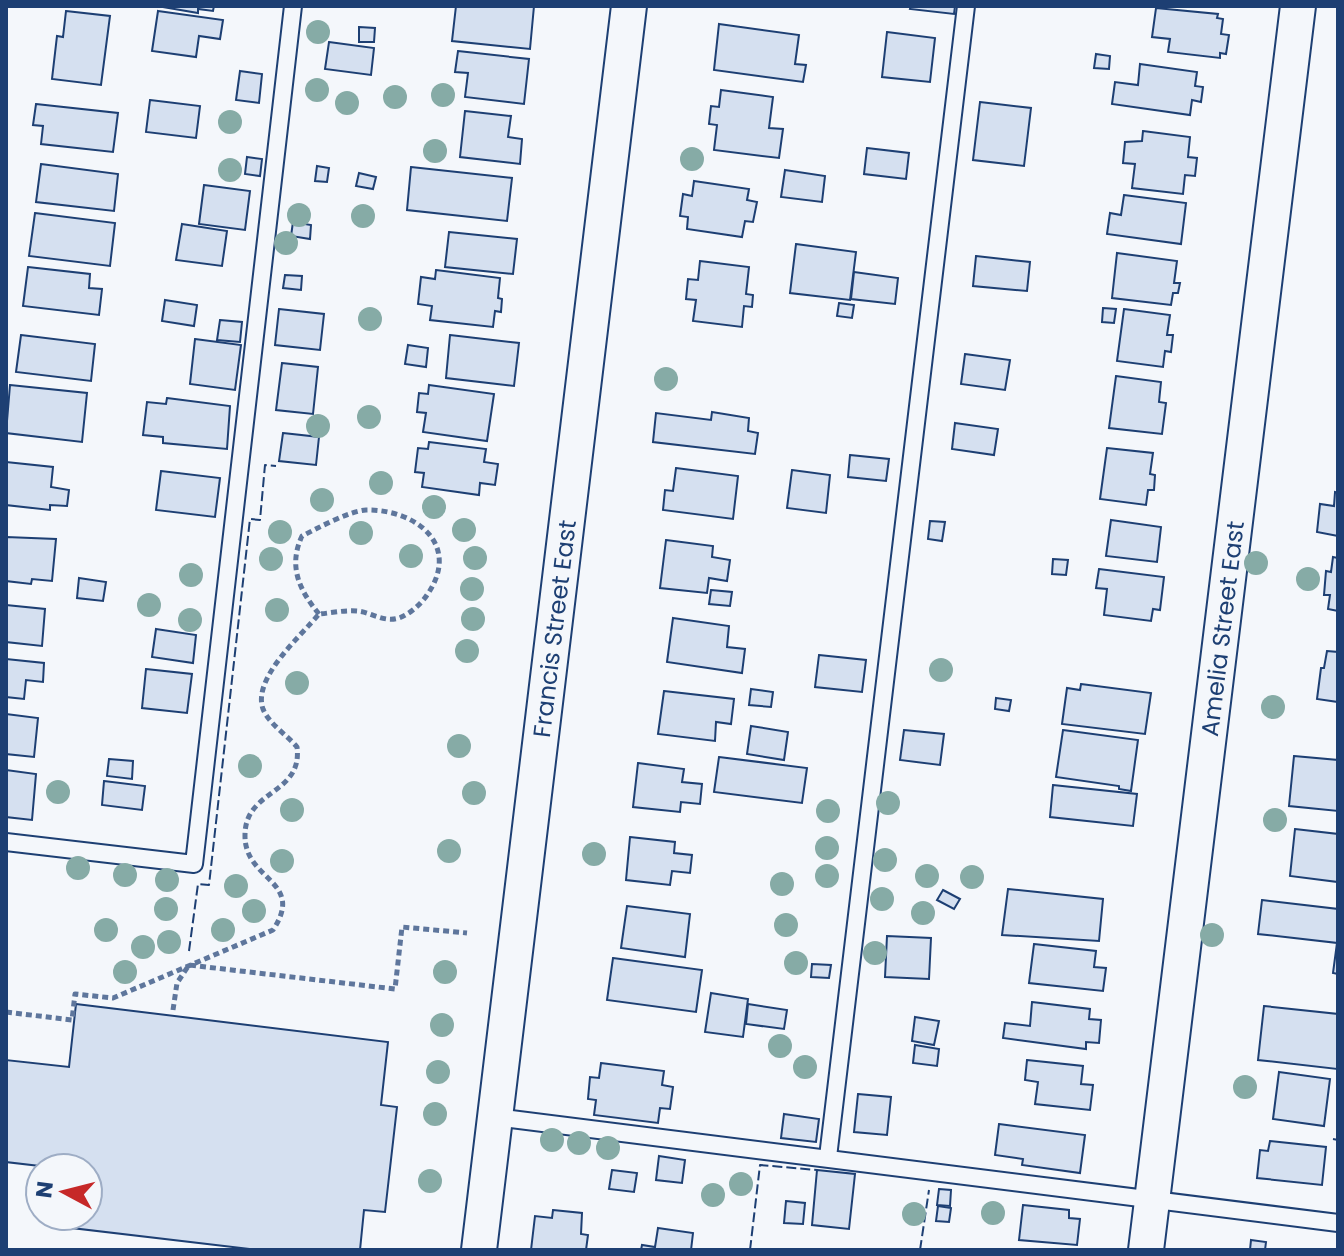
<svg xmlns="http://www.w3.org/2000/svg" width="1344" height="1256" font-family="Poppins,sans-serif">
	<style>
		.building { fill: #d5e0f0; stroke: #1d3f73; stroke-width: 2 }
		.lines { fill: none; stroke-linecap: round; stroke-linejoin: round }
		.lane-casing { stroke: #1d3f73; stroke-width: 20 }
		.street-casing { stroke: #1d3f73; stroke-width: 38 }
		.path { stroke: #5e769c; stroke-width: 5; stroke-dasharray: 6 4; stroke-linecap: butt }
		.lane { stroke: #f4f7fb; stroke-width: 16 }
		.street { stroke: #f4f7fb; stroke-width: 34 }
		.fence { stroke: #1d3f73; stroke-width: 2; stroke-dasharray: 10 4; stroke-linecap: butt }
		.tree { fill: #86aba6 }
		.labels { text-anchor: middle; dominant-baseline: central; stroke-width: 6; stroke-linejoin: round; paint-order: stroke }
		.street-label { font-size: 24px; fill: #1d3f73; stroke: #f4f7fb }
	</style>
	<rect width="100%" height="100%" fill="#f4f7fb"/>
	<g class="building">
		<path d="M157 6H214L213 11 198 9V13Z"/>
		<path d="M456 6H534L530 49 452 41Z"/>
		<path d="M911 6H955L954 14 910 9Z"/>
		<path d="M1156 8 1218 14 1217 18 1223 19 1221 34 1229 35 1226 54 1220 53V58L1168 52 1170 39 1152 37Z"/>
		<path d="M66 11 110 16 101 85 52 79 57 36 63 37Z"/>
		<path d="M158 11 223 20 220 39 199 36 196 57 152 51Z"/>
		<path d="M719 24 799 35 795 64 806 65 803 82 714 70Z"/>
		<path d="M359 27 375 28 374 42H359Z"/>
		<path d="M887 32 935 38 930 82 882 77Z"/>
		<path d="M329 42 374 48 371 75 325 69Z"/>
		<path d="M458 51 529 59 524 104 465 97 468 73 455 72Z"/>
		<path d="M1096 54 1110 56 1109 69 1094 68Z"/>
		<path d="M1140 64 1197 72 1195 86 1203 87 1201 102 1192 100 1190 115 1112 104 1115 82 1138 85Z"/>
		<path d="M240 71 262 74 259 103 236 100Z"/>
		<path d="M721 90 773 97 769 128 783 129 779 158 714 150 717 125 709 124 711 106 719 107Z"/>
		<path d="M150 100 200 106 196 138 146 132Z"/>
		<path d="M980 102 1031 108 1024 166 973 160Z"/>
		<path d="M36 104 118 113 113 152 41 144 43 126 33 125Z"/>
		<path d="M465 111 511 116 508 137 522 139 520 164 460 157Z"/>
		<path d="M1143 131 1190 137 1188 157 1197 158 1195 176 1185 175 1183 194 1132 188 1135 164 1123 163 1125 142 1142 141Z"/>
		<path d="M867 148 909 153 906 179 864 174Z"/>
		<path d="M247 157 262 159 260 176 245 174Z"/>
		<path d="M41 164 118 174 114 211 36 202Z"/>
		<path d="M317 166 329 168 327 182 315 181Z"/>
		<path d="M411 167 512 178 507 221 407 210Z"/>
		<path d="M785 170 825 176 822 202 781 197Z"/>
		<path d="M359 173 376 177 373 189 356 186Z"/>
		<path d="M694 181 749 189 747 200 757 202 753 222 745 221 742 237 687 229 688 217 680 216 683 194 692 196Z"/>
		<path d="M204 185 250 191 245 230 199 224Z"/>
		<path d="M1124 195 1186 203 1181 244 1107 234 1110 213 1121 215Z"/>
		<path d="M35 213 115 223 110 266 29 256Z"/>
		<path d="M293 222 311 225 310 239 291 236Z"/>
		<path d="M182 224 227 231 222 266 176 260Z"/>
		<path d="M449 232 517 239 513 274 445 267Z"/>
		<path d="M796 244 856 252 850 300 790 293Z"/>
		<path d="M1117 253 1177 261 1174 283H1180L1178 293H1173L1171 305 1112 298Z"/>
		<path d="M976 256 1030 262 1027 291 973 286Z"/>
		<path d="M700 261 749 267 746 294 753 295 752 307 744 306 742 327 693 321 696 300 686 299 688 279 698 280Z"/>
		<path d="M28 267 90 274 89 288 102 289 99 315 23 306Z"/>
		<path d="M436 270 500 278 498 298 502 299 501 312 495 311 493 327 430 320 432 306 418 304 421 277 435 279Z"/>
		<path d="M854 272 898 278 895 304 851 299Z"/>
		<path d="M285 275 302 276 301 290 283 288Z"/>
		<path d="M165 300 197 305 194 326 162 321Z"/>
		<path d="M839 303 854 305 852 318 837 316Z"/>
		<path d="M1103 308 1116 309 1114 323 1102 322Z"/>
		<path d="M279 309 324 314 320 350 275 345Z"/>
		<path d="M1124 309 1170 315 1167 335H1173L1171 352 1165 351 1163 367 1117 361Z"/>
		<path d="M220 320 242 322 240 342 217 340Z"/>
		<path d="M21 335 95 344 91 381 16 372Z"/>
		<path d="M450 335 519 343 514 386 446 378Z"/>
		<path d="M195 339 241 345 235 390 190 384Z"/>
		<path d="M408 345 428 348 426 367 405 364Z"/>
		<path d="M965 354 1010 360 1005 390 961 384Z"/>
		<path d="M282 363 318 367 313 414 276 410Z"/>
		<path d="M1116 376 1161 382 1159 402 1166 403 1162 434 1109 428Z"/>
		<path d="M10 385 87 393 82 442 6 433Z"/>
		<path d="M429 385 494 394 487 441 423 432 426 413 417 412 419 393 428 394Z"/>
		<path d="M167 398 230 406 227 449 163 443V437L143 435 147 402 166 404Z"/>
		<path d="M712 412 749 418 748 431 758 433 755 454 653 442 656 413 711 420Z"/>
		<path d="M955 423 998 429 994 455 952 449Z"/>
		<path d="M283 433 319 437 316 465 279 461Z"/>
		<path d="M429 442 486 449 484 462 498 464 495 485 480 483 479 495 422 487 424 473 415 472 418 448 428 449Z"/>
		<path d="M1107 448 1153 453 1150 474 1155 475 1154 490H1148L1146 505 1100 499Z"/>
		<path d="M850 455 889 459 886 481 848 477Z"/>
		<path d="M6 462 53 467 51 487 69 490 67 506 50 505V510L6 505Z"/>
		<path d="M676 468 738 476 733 519 663 510 665 490 673 491Z"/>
		<path d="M792 470 830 475 826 513 787 508Z"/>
		<path d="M161 471 220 478 215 517 156 510Z"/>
		<path d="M1335 492 1338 493V536L1317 532 1320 504 1334 506Z"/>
		<path d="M1111 520 1161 527 1157 562 1106 556Z"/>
		<path d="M930 521 945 522 942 541 928 539Z"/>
		<path d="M6 537 56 539 52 581 32 579 31 584 6 581Z"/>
		<path d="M666 540 713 546 712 557 730 560 727 581 709 578 707 593 660 588Z"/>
		<path d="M1333 557 1338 558V611L1328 609 1330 595H1324L1326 571 1331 572Z"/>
		<path d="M1053 559 1068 560 1066 575 1052 574Z"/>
		<path d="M1099 569 1164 577 1160 610 1153 609 1151 621 1104 615 1107 589 1096 588Z"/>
		<path d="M79 578 106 582 103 601 77 598Z"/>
		<path d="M711 590 732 592 730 606 709 604Z"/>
		<path d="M6 605 45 609 42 646 6 642Z"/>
		<path d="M673 618 729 626 727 647 745 649 742 673 667 662Z"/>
		<path d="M156 629 196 635 193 663 152 657Z"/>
		<path d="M1327 651 1338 652V702L1317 699 1321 668H1324Z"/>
		<path d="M819 655 866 660 862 692 815 687Z"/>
		<path d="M6 659 44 663 43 682 26 680 24 699 6 697Z"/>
		<path d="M146 669 192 674 187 713 142 708Z"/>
		<path d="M1081 684 1151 693 1145 734 1062 724 1067 688 1080 690Z"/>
		<path d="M751 689 773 692 771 707 749 705Z"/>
		<path d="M664 691 734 699 731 724 716 722 715 741 658 734Z"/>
		<path d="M996 698 1011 700 1009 711 995 709Z"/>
		<path d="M6 714 38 718 34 757 6 754Z"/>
		<path d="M751 726 788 732 784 760 747 754Z"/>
		<path d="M904 730 944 734 940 765 900 760Z"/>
		<path d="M1063 730 1138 740 1131 791 1119 789V786L1056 777Z"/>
		<path d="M1294 756 1338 760V811L1289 806Z"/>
		<path d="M719 757 807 768 802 803 714 792Z"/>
		<path d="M109 759 133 761 132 779 107 776Z"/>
		<path d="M638 763 684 769 682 782 702 784 700 804 681 802 680 812 633 807Z"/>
		<path d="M6 770 36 774 32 820 6 817Z"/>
		<path d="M104 781 145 786 142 810 102 805Z"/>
		<path d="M1053 785 1137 794 1133 826 1050 817Z"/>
		<path d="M1295 829 1338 834V882L1290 876Z"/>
		<path d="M630 837 675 842 674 853 692 855 690 873 672 871 670 885 626 880Z"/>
		<path d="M1008 889 1103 899 1099 941 1002 935Z"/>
		<path d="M943 890 960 899 954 909 937 900Z"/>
		<path d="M1262 900 1338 909V974L1333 973 1337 943 1258 934Z"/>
		<path d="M627 906 690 914 685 957 621 948Z"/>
		<path d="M887 936 931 938 929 979 885 977Z"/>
		<path d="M1034 944 1096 951 1094 967 1106 968 1103 991 1029 983Z"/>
		<path d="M613 958 702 970 696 1012 607 1000Z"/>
		<path d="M812 964 831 965 829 978 811 977Z"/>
		<path d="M711 993 748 999 743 1037 705 1032Z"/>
		<path d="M1032 1002 1090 1009 1089 1019 1101 1020 1099 1043 1086 1042V1049L1003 1038 1005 1023 1030 1026Z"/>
		<path d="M76 1004 388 1042 381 1105 397 1107 385 1212 364 1210 360 1250H259L55 1226 56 1216H88V1168H57L6 1162V1060L69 1067Z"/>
		<path d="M748 1004 787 1010 784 1029 746 1024Z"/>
		<path d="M1264 1006 1338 1014 1337 1069 1258 1060Z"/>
		<path d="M915 1017 939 1021 934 1045 912 1041Z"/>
		<path d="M915 1045 939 1049 937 1066 913 1063Z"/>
		<path d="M1027 1060 1083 1066 1081 1084 1093 1085 1090 1110 1035 1104 1038 1082 1025 1080Z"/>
		<path d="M601 1063 664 1071 662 1085 673 1087 670 1109 660 1108 658 1123 594 1115 596 1100 588 1099 590 1077 599 1078Z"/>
		<path d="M1279 1072 1330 1079 1324 1126 1273 1119Z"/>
		<path d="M858 1094 891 1097 887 1135 854 1132Z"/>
		<path d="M784 1114 819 1119 816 1142 781 1138Z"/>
		<path d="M999 1124 1085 1135 1080 1173 1022 1165 1023 1159 995 1155Z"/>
		<path d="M1270 1141 1326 1147 1322 1185 1257 1178 1260 1150 1268 1151Z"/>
		<path d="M659 1156 685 1160 682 1183 656 1180Z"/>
		<path d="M612 1170 637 1173 634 1192 609 1189Z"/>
		<path d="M817 1170 855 1174 849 1229 812 1225Z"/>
		<path d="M939 1189 951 1190 950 1206 937 1205Z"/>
		<path d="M786 1201 805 1203 803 1224 784 1223Z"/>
		<path d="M1023 1205 1069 1210V1218L1080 1219 1077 1245 1019 1240Z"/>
		<path d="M938 1206 951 1208 949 1222 936 1221Z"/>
		<path d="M553 1210 582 1213 581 1234 588 1235 586 1250H531L535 1216 552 1218Z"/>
		<path d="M658 1228 693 1233 691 1250H641L642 1245 655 1247Z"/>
		<path d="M1251 1240 1266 1242 1265 1250H1250Z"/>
	</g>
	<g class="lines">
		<g class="lane-casing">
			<g id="lane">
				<path d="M6 842 194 864 293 6"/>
				<path d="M495 1117 1338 1223"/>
				<path d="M828 1157 966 6"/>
			</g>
		</g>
		<g class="street-casing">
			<g id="street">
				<path id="s1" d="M479 1250 629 6"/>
				<path id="s2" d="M1146 1250 1298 6"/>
			</g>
		</g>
		<g class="path">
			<path d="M173 1010 177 983 189 965 395 989 402 927 467 933"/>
			<path d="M6 1012 72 1020 75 994 113 998 273 930C306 880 244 881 245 835 245 789 303 795 297 747 287 735 269 724 263 709 252 678 301 636 319 614 331 613 344 610 357 611 371 612 384 623 399 618 410 614 421 604 427 595 462 545 416 509 366 510 349 511 318 528 302 536 288 566 299 590 319 614"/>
		</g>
		<use href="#lane" class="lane"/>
		<use href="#street" class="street"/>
		<g class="fence">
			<path d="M189 951 198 884 209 885 250 519 260 520 265 465 276 466"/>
			<path d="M1333 1139 1338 1140"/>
			<path d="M750 1250 760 1165 817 1170"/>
			<path d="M920 1250 929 1190"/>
		</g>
	</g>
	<g class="tree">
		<circle cx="318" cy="32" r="12"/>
		<circle cx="317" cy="90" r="12"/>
		<circle cx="443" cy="95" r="12"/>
		<circle cx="395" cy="97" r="12"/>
		<circle cx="347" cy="103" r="12"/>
		<circle cx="230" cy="122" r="12"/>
		<circle cx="435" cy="151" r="12"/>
		<circle cx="692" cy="159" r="12"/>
		<circle cx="230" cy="170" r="12"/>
		<circle cx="299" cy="215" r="12"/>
		<circle cx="363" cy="216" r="12"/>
		<circle cx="286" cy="243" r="12"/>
		<circle cx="370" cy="319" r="12"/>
		<circle cx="666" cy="379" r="12"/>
		<circle cx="369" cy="417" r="12"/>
		<circle cx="318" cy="426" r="12"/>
		<circle cx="381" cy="483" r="12"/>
		<circle cx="322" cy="500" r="12"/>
		<circle cx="434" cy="507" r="12"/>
		<circle cx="464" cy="530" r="12"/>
		<circle cx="280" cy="532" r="12"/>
		<circle cx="361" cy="533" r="12"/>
		<circle cx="411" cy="556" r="12"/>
		<circle cx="475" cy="558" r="12"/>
		<circle cx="271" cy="559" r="12"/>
		<circle cx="1256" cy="563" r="12"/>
		<circle cx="191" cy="575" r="12"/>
		<circle cx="1308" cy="579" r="12"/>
		<circle cx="472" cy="589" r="12"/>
		<circle cx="149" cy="605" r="12"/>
		<circle cx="277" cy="610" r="12"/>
		<circle cx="473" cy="619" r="12"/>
		<circle cx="190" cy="620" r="12"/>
		<circle cx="467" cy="651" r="12"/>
		<circle cx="941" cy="670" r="12"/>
		<circle cx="297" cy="683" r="12"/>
		<circle cx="1273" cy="707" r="12"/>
		<circle cx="459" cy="746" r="12"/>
		<circle cx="250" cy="766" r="12"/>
		<circle cx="58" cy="792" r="12"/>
		<circle cx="474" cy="793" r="12"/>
		<circle cx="888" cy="803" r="12"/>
		<circle cx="292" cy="810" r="12"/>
		<circle cx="828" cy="811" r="12"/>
		<circle cx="1275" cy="820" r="12"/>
		<circle cx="827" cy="848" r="12"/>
		<circle cx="449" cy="851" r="12"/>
		<circle cx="594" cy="854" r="12"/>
		<circle cx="885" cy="860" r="12"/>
		<circle cx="282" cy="861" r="12"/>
		<circle cx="78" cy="868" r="12"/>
		<circle cx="125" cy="875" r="12"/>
		<circle cx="827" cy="876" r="12"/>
		<circle cx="927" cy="876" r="12"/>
		<circle cx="972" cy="877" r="12"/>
		<circle cx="167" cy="880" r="12"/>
		<circle cx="782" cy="884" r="12"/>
		<circle cx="236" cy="886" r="12"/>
		<circle cx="882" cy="899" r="12"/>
		<circle cx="166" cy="909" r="12"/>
		<circle cx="254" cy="911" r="12"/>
		<circle cx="923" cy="913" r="12"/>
		<circle cx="786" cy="925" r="12"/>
		<circle cx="106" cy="930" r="12"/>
		<circle cx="223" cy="930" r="12"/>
		<circle cx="1212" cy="935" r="12"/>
		<circle cx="169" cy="942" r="12"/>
		<circle cx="143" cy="947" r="12"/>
		<circle cx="875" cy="953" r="12"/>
		<circle cx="796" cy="963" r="12"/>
		<circle cx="125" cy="972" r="12"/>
		<circle cx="445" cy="972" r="12"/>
		<circle cx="442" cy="1025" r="12"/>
		<circle cx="780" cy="1046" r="12"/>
		<circle cx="805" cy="1067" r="12"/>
		<circle cx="438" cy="1072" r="12"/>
		<circle cx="1245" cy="1087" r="12"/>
		<circle cx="435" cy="1114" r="12"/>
		<circle cx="552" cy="1140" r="12"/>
		<circle cx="579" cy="1143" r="12"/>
		<circle cx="608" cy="1148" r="12"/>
		<circle cx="430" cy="1181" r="12"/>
		<circle cx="741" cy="1184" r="12"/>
		<circle cx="713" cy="1195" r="12"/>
		<circle cx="993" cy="1213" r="12"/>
		<circle cx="914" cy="1214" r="12"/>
	</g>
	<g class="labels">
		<g class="street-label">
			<text stroke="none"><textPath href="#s1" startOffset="626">Francis Street East</textPath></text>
			<text stroke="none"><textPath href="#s2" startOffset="626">Amelia Street East</textPath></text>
		</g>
	</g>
	<rect width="1344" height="1256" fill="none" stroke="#1d3f73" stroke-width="16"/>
	<g transform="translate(64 1192) rotate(277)"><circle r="38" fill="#f4f7fb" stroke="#9eadc5" stroke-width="2"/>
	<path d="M0-6L14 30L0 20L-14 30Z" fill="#c62828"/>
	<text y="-12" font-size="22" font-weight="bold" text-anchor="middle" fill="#1d3f73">N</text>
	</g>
</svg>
